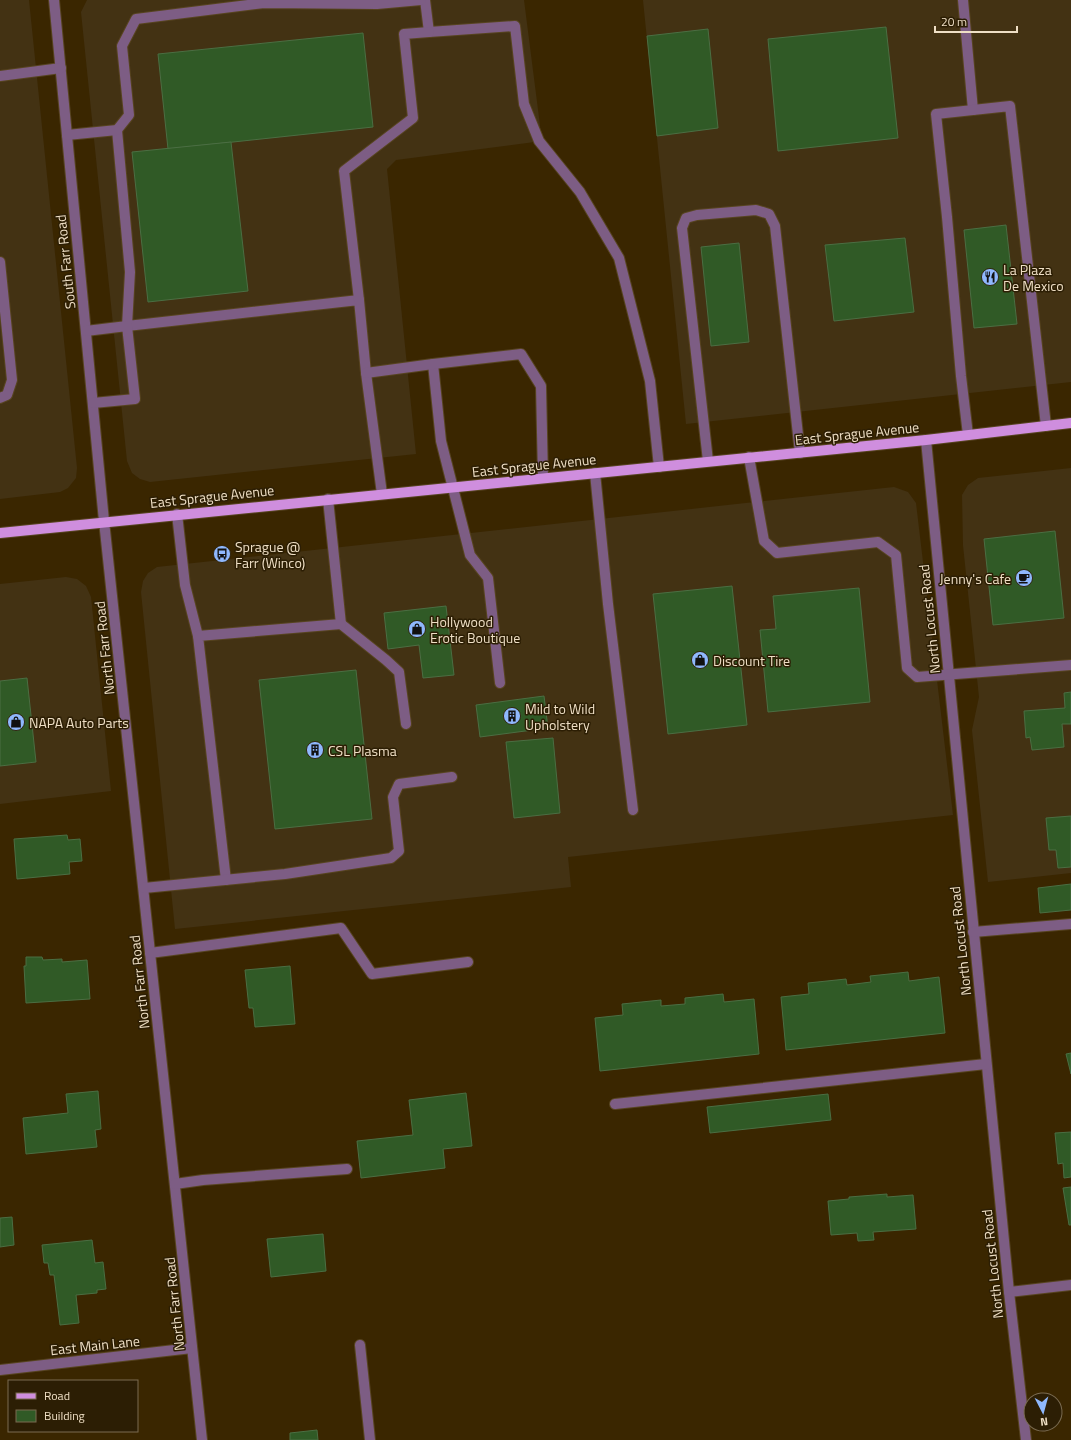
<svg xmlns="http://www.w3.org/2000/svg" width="1071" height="1440" font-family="'Titillium Web',sans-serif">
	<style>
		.built { fill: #433213 }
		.building { fill: #305a26; stroke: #4b6e43 }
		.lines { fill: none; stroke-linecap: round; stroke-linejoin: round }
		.minor-casing { stroke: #574420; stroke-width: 12 }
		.major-casing { stroke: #574420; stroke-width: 12 }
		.minor { stroke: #7d5d84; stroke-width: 10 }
		.major { stroke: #cf8ede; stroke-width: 10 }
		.labels { text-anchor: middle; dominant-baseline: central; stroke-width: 3; stroke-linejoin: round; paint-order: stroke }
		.street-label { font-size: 14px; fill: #efdfc5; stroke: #2c1e04 }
		.poi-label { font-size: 14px; fill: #efdfc5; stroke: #2c1e04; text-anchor: start }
	</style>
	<rect width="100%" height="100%" fill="#3a2600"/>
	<g class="built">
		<path d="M0 0H29L77 468 76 478 68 488 60 492 0 499Z"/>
		<path d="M87 0H524L542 141 396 160 387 169 416 454 150 482 140 479 132 473 127 461 81 12Z"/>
		<path d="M643 0H1071V382L686 424Z"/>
		<path d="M1071 468V873L988 882 972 730 979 697 963 545 962 495 968 485 978 478Z"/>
		<path d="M894 487 908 492 916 503 953 815 568 857 571 887 175 929 141 592 143 581 148 573 157 567Z"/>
		<path d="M66 577 77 579 86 586 91 597 111 791 0 804V584Z"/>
	</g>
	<g class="building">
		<path d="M886 27 898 138 778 151 768 39Z"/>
		<path d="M708 29 718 128 657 136 647 36Z"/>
		<path d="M363 33 373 127 168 149 158 54Z"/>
		<path d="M231 142 248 291 148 302 132 152Z"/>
		<path d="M1006 225 1017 324 974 328 964 230Z"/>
		<path d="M905 238 914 312 834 321 825 245Z"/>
		<path d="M739 243 749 342 711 346 701 247Z"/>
		<path d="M1055 531 1064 618 993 625 984 539Z"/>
		<path d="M732 586 747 725 668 734 653 594Z"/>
		<path d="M859 588 870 702 768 712 760 630 776 629 773 596Z"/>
		<path d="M446 606 454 675 423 678 419 645 388 649 384 613Z"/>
		<path d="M356 670 372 819 275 829 259 680Z"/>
		<path d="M27 678 36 762 0 766V681Z"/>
		<path d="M1071 692V724H1062L1064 747 1032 750 1030 737 1026 738 1024 711 1065 708 1064 693Z"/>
		<path d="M544 696 548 728 480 737 476 705Z"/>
		<path d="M553 738 560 813 514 818 506 742Z"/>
		<path d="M1071 816V867L1058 868 1056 850H1049L1046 818Z"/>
		<path d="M67 835 68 840 80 839 82 861 69 862 70 874 17 879 14 839Z"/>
		<path d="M1071 884V910L1040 913 1038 888Z"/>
		<path d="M26 957H42L43 960 62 959V962L87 960 90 999 26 1003 24 966H26Z"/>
		<path d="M290 966 295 1024 255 1027 253 1008H249L245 970Z"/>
		<path d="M908 972 909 981 939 977 945 1033 786 1050 781 997 809 994 808 983 846 979 847 985 871 982 870 976Z"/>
		<path d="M723 994 724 1002 754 999 759 1054 600 1071 595 1018 623 1015 622 1004 661 1000V1006L685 1004V998Z"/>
		<path d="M1071 1053V1074L1066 1054Z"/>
		<path d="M98 1091 101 1129 95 1130 97 1147 26 1154 23 1118 68 1113 66 1094Z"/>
		<path d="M466 1093 472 1146 443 1149 445 1168 361 1178 357 1141 413 1135 409 1100Z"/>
		<path d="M828 1094 831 1120 710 1133 707 1107Z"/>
		<path d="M1071 1132V1177L1064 1178 1063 1163 1058 1164 1055 1133Z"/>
		<path d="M1071 1187V1225H1069L1063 1188Z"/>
		<path d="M887 1194V1197L913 1195 916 1229 873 1232 874 1240 858 1241 857 1233 831 1235 828 1201 849 1199V1197Z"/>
		<path d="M12 1217 14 1245 0 1247V1218Z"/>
		<path d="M323 1234 326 1271 271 1277 267 1239Z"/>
		<path d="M92 1240 95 1263 103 1262 106 1289 97 1290V1293L76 1295 79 1323 60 1325 54 1275H50L48 1263H44L42 1245Z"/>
		<path d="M317 1430 318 1440H290V1433Z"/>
	</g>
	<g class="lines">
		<g class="minor-casing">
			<g id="minor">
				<path d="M54 0 104 521 202 1440"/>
				<path d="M425 0 429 32 515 26 524 104 539 141 580 192 619 258 650 381 659 467"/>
				<path d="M963 0 973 110"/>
				<path d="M0 76 61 68"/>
				<path d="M117 130 130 272 127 326 359 300 366 373 382 494"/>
				<path d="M67 135 117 130 129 115 122 46 136 19 264 3 377 4 421 0"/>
				<path d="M0 262 12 380 7 395 0 398"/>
				<path d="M359 300 344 171 413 118 404 34 429 32"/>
				<path d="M86 331 127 326 135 399 93 403"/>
				<path d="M433 364 441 441 470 555 488 578 500 683"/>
				<path d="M366 373 433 364 521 354 541 386 543 478"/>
				<path d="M968 435 961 376 947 217 936 114 1010 106 1046 426"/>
				<path d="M926 440 1009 1292 1026 1440"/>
				<path d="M749 457 764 541 777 553 878 542 896 555 907 668 917 677 1071 665"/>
				<path d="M708 461 682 228 686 218 697 215 756 210 769 214 775 226 800 453"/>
				<path d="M595 473 608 604 633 810"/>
				<path d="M177 514 185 585 198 636"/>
				<path d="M341 624 386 660 399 672 406 724"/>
				<path d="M226 880 198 636 341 624 328 499"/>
				<path d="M144 888 285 874 391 858 399 851 393 797 399 784 452 777"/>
				<path d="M973 932 1071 924"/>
				<path d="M150 953 341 928 372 974 468 962"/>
				<path d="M615 1104 986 1064"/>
				<path d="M175 1184 203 1180 347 1169"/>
				<path d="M1009 1292 1071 1285"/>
				<path d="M360 1345 370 1440"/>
				<path d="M0 1370 192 1348"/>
			</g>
		</g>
		<g class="major-casing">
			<path id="major" d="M0 533 926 440 1071 423"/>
		</g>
		<use href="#minor" class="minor"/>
		<use href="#major" class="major"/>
	</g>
	<defs>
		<g id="restaurant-disc" transform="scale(0.9)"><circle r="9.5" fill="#8fb8fd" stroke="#2c1e04"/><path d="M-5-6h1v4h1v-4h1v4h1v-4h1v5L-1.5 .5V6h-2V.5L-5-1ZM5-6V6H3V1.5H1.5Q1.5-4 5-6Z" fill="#111"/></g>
		<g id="bus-disc" transform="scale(0.9)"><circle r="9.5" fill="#8fb8fd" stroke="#2c1e04"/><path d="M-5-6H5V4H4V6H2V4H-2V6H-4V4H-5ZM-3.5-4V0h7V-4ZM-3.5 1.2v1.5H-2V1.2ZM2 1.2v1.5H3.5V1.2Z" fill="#111"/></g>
		<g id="cafe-disc" transform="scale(0.9)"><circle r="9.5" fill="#8fb8fd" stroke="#2c1e04"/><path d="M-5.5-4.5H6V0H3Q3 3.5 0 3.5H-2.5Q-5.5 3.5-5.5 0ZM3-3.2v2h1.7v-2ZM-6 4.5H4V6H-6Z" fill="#111"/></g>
		<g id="shop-disc" transform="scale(0.9)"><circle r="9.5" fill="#8fb8fd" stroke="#2c1e04"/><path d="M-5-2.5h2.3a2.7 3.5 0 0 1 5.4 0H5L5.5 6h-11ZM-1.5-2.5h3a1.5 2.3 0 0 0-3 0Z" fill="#111"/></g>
		<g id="building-disc" transform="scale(0.9)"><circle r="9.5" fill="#8fb8fd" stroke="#2c1e04"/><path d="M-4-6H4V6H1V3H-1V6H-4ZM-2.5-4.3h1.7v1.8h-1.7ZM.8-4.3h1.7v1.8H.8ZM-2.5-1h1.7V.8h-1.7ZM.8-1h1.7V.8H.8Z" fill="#111"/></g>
	</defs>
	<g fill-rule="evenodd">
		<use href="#restaurant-disc" x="990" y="277"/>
		<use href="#bus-disc" x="222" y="554"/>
		<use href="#cafe-disc" x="1024" y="578"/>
		<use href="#shop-disc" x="417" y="629"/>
		<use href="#shop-disc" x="700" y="660"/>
		<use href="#building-disc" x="512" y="716"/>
		<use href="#shop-disc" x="16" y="722"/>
		<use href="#building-disc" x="315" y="750"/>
	</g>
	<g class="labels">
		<g class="street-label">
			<text transform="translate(65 262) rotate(-96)">South Farr Road</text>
			<text transform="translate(857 433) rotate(-6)">East Sprague Avenue</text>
			<text transform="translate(534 465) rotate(-6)">East Sprague Avenue</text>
			<text transform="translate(212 496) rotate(-6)">East Sprague Avenue</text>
			<text transform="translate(929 619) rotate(-96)">North Locust Road</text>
			<text transform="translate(104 648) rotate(-96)">North Farr Road</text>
			<text transform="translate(960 941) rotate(-96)">North Locust Road</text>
			<text transform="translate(139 982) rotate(-96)">North Farr Road</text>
			<text transform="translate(992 1264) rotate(-96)">North Locust Road</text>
			<text transform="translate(174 1304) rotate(-96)">North Farr Road</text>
			<text transform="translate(95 1345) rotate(-6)">East Main Lane</text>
		</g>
		<g class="poi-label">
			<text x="1003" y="269">La Plaza<tspan x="1003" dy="16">De Mexico</tspan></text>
			<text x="235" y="546">Sprague @<tspan x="235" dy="16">Farr (Winco)</tspan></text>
			<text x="1011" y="578" text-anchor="end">Jenny's Cafe</text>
			<text x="430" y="621">Hollywood<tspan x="430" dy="16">Erotic Boutique</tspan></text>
			<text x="713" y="660">Discount Tire</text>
			<text x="525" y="708">Mild to Wild<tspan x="525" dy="16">Upholstery</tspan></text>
			<text x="29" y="722">NAPA Auto Parts</text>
			<text x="328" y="750">CSL Plasma</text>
		</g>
	</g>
	<rect x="8" y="1380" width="130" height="52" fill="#2c1e04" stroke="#7a6b51"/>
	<rect x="16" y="1393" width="20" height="6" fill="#cf8ede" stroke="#7a6b51"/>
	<text x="44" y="1400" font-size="12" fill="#efdfc5">Road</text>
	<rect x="16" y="1410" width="20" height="12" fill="#305a26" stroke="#7a6b51"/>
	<text x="44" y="1420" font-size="12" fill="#efdfc5">Building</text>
	<g transform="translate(1043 1412) rotate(174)"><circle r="19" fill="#2c1e04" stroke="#7a6b51"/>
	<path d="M0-3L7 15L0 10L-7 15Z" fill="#8fb8fd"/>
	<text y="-6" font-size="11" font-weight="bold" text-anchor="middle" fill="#efdfc5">N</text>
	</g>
	<path d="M935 26v6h82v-6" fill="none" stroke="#efdfc5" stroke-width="2"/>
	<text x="941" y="26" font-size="12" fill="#efdfc5" stroke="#2c1e04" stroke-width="3" paint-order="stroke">20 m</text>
</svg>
